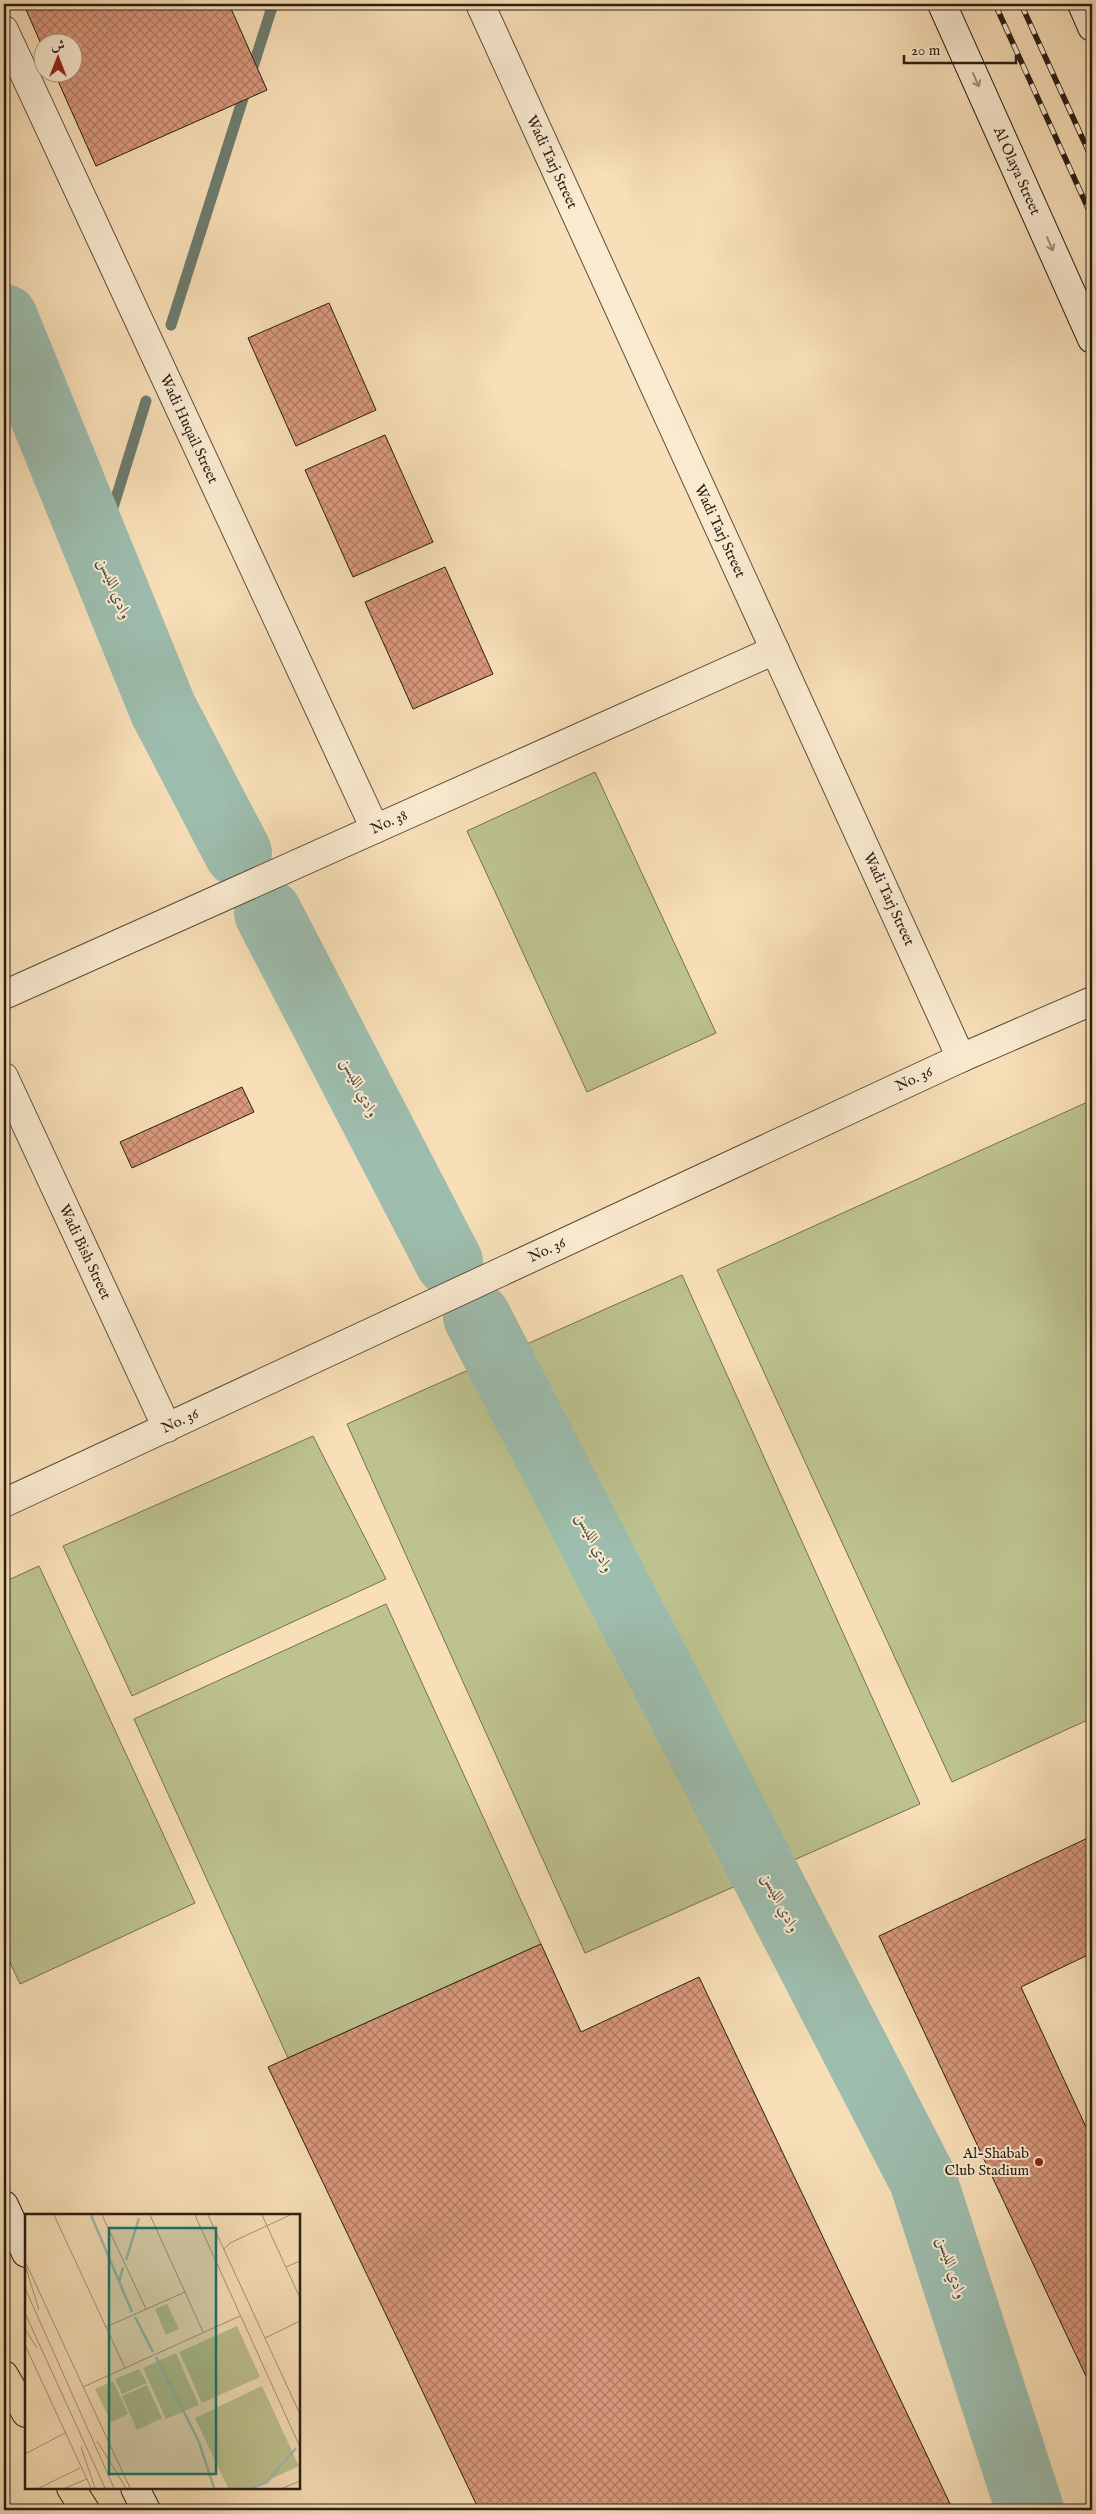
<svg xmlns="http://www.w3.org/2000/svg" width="1096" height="2514" font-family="'IM FELL English',Amiri,serif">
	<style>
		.garden { fill: #bdc28f; stroke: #727052 }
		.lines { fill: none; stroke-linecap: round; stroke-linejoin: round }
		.stream { stroke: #6e7d70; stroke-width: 11 }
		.river { stroke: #9dbdae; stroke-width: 68 }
		.building { fill: url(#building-cross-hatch); stroke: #281e14 }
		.street-casing { stroke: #5c4e3d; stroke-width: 30 }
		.secondary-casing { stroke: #281e14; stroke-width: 30 }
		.highway-casing { stroke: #281e14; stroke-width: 30 }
		.street { stroke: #faead0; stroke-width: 28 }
		.secondary { stroke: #faead0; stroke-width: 28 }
		.highway { stroke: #f8dfb7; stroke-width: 28 }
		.rail-casing { stroke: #281e14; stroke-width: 5.5 }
		.rail { stroke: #faead0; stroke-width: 4; stroke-dasharray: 11; stroke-linecap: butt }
		.oneway { stroke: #9c8e7b }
		.poi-dot { fill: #8f2418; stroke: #faead0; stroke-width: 2 }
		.labels { text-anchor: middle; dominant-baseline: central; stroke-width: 4; stroke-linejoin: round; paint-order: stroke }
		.street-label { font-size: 15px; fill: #281e14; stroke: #faead0 }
		.poi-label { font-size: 15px; fill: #281e14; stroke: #faead0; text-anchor: end }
		.water-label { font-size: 16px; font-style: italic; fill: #4b4e42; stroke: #faead0 }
		.inset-river { fill: none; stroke: #9dbdae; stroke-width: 2.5 }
		.inset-road { fill: none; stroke: #a59276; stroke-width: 1 }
		.view { fill: #0f766e; fill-opacity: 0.15; stroke: #0f766e; stroke-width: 2.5 }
		.inset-edge { fill: none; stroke: #281e14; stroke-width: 2.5 }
	</style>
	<defs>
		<pattern id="building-cross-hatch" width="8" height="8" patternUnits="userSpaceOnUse" patternTransform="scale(1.25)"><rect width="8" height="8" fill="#d9987b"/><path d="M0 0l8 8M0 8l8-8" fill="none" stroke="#b07b64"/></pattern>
	</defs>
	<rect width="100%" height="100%" fill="#f8dfb7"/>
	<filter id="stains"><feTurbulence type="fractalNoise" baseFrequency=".004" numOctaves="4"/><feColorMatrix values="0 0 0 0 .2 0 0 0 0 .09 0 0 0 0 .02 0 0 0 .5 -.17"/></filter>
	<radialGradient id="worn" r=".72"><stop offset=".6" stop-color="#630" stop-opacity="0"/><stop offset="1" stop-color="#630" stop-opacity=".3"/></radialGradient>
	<g class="garden">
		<path d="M595 772 716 1033 587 1092 467 831Z"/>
		<path d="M1092 1100V1718L952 1782 717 1270Z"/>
		<path d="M682 1275 920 1804 585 1953 347 1424Z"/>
		<path d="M313 1436 386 1579 132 1696 63 1546Z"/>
		<path d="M39 1566 195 1903 20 1984 4 1949V1582Z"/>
		<path d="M386 1604 541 1944 288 2058 134 1719Z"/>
	</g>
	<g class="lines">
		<g class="stream">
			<path d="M171 325 273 4"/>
			<path d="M99 553 146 401"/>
		</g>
		<g class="river">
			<path d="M4 318 163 709 238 853"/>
			<path d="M268 913 449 1262"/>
			<path d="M477 1317 923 2180 1030 2510"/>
		</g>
	</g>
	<g class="building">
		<path d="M26 4H229L267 90 96 166 54 72H72V42H42V46L24 5Z"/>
		<path d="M329 303 376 410 296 446 248 338Z"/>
		<path d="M385 435 433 542 353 577 305 470Z"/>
		<path d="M445 567 493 674 413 709 365 602Z"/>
		<path d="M242 1087 254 1112 132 1168 120 1142Z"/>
		<path d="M1092 1836V1953L1021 1987 1092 2140V2389L879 1936Z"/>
		<path d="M541 1944 581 2032 699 1977 953 2510H479L268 2067Z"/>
	</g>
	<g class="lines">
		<g class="street-casing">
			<g id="street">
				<path d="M480 4 961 1058"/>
				<path d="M4 30 375 829"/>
				<path d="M4 995 775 650"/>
				<path d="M4 1077 167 1428"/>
				<path d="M4 1503 961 1058 1092 1001"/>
			</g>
		</g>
		<g class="secondary-casing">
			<g id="secondary">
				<path d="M942 4 1092 339"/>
				<path d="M1082 4 1092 27"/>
				<path d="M4 2205 26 2253"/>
				<path d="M135 2488 146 2510"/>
			</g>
		</g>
		<g class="highway-casing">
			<g id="highway">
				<path d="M4 2375 26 2413"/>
				<path d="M71 2488 85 2510"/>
			</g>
		</g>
		<use href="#street" class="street"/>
		<use href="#secondary" class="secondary"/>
		<use href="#highway" class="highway"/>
		<g class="rail-casing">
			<g id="rail">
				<path d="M995 4 1092 217"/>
				<path d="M1021 4 1092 159"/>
			</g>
		</g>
		<use href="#rail" class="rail"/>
	</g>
	<defs><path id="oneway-shaft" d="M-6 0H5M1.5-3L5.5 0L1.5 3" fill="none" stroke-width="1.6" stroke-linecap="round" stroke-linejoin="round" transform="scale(1.25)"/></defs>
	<g class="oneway">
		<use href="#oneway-shaft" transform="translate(976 80) rotate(66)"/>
		<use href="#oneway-shaft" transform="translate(1050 244) rotate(66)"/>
	</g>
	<circle class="poi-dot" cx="1039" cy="2162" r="5"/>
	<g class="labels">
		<g class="street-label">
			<text transform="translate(552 162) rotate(65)">Wadi Tarj Street</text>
			<text transform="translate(1017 171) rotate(66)">Al Olaya Street</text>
			<text transform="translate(189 429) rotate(65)">Wadi Huqail Street</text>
			<text transform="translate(720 531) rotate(65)">Wadi Tarj Street</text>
			<text transform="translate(389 822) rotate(-24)">No. 38</text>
			<text transform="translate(889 899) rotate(65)">Wadi Tarj Street</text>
			<text transform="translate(914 1079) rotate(-25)">No. 36</text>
			<text transform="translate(547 1250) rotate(-25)">No. 36</text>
			<text transform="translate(85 1252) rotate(65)">Wadi Bish Street</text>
			<text transform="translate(180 1421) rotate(-25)">No. 36</text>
		</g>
		<g class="poi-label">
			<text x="1029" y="2153">Al-Shabab<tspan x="1029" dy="17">Club Stadium</tspan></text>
		</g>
		<g class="water-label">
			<text transform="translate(114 589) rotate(68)">وادي الليسن</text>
			<text transform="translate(359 1088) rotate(63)">وادي الليسن</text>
			<text transform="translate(594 1543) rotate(63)">وادي الليسن</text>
			<text transform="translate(780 1903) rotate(63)">وادي الليسن</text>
			<text transform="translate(951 2268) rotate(72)">وادي الليسن</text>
		</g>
	</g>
	<g transform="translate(25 2214)">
		<rect width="275" height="275" fill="#f8dfb7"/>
		<path d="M142 90 154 115 141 121 130 95ZM212 112 235 163 177 189 154 138ZM151 139 174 191 141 205 118 154ZM114 155 122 169 97 180 90 165ZM88 167 103 200 86 208 70 175ZM122 171 137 204 112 216 97 182ZM237 172 274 252 226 274H203L170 204Z" fill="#bdc28f"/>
		<path class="inset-river" d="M66 1 107 98M101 46 114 4M94 68 98 53M110 103 128 138M131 143 174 228 189 274M227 274 242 268 271 234"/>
		<path class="inset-road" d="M29 1 100 154M77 1 121 95M125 1 178 118M170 1 275 233M183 1 275 200M237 1 275 84M199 35 205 29 265 1M0 47 105 274M0 51 14 96M261 53 275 47M0 74 89 274M0 99 80 274M81 113 160 78M0 115 12 134M240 124 275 107M0 131 66 274M58 173 215 102M72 227 101 274M56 233 70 274M0 240 40 219M14 274 55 254M40 274 62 265M258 274 275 267"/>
		<path class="view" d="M84 14H191V260H84Z"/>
		<rect width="275" height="275" class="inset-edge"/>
	</g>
	<rect width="1096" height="2514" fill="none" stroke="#f8dfb7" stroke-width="20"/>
	<rect x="5" y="5" width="1086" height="2504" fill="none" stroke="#281e14" stroke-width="2.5"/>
	<rect x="10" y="10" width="1076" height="2494" fill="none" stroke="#281e14"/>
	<g transform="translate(58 58)"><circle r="24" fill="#faead0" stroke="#a69885"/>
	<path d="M0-4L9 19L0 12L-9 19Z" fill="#8f2418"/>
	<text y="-8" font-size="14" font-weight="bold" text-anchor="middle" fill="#281e14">ش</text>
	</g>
	<path d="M904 55v8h112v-8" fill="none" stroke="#281e14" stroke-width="2.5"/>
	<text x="911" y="55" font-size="15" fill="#281e14" stroke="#faead0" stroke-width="4" paint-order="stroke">20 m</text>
	<rect width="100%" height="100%" filter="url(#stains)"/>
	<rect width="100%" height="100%" fill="url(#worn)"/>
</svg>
